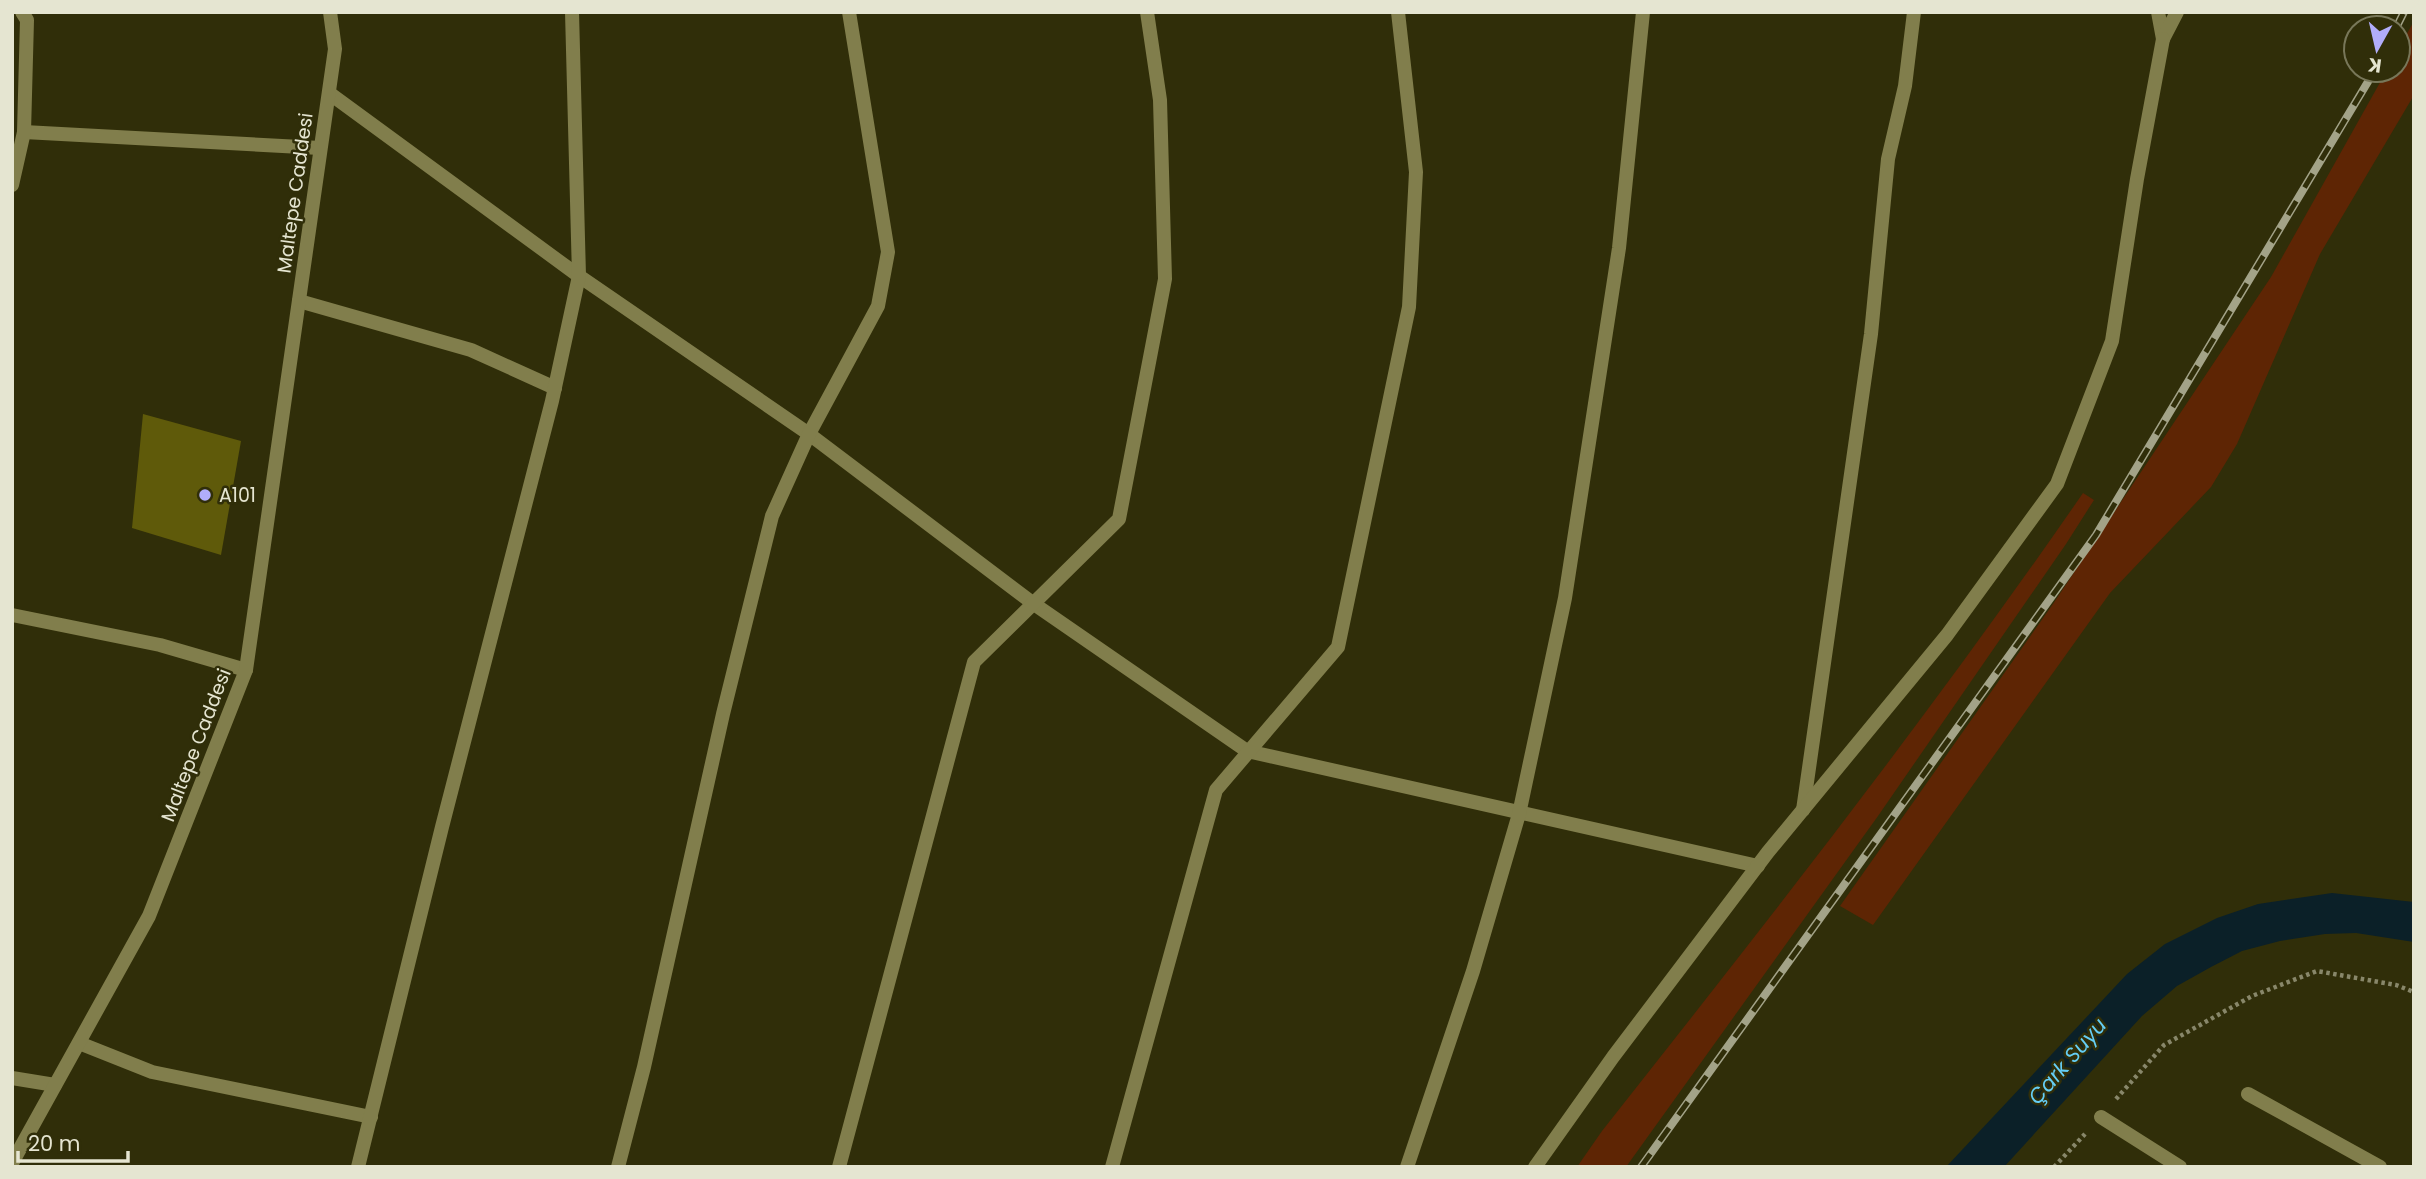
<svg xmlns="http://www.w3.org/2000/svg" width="2426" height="1179" font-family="Poppins,sans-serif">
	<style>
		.green { fill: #5e2504 }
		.water { fill: #0b2028 }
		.building { fill: #5f5a0a }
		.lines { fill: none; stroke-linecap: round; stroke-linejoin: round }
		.path { stroke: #88876a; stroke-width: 4.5; stroke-dasharray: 3.5 3.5; stroke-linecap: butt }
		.minor { stroke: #817e4c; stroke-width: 14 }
		.tertiary { stroke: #817e4c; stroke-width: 14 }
		.rail-casing { stroke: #a3a388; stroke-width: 8 }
		.rail { stroke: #302e09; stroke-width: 5; stroke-dasharray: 16; stroke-linecap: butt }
		.poi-dot { fill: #b1adfa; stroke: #302e09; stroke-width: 2.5 }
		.labels { text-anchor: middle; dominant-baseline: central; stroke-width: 5; stroke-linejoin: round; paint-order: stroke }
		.street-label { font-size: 19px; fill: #e5e5d1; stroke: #302e09 }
		.poi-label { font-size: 19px; fill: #e5e5d1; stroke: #302e09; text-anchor: start }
		.water-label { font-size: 21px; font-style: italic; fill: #65cef5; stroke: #302e09 }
	</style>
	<rect width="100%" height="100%" fill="#302e09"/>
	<g class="green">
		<path d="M2414 21V95L2320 254 2237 444 2211 487 2110 593 1873 925 1840 906 2053 604 2271 277 2387 70H2398V50Z"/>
		<path d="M2083 493 2094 500 2066 544 1878 816 1626 1167H1577L1602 1131C1767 922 1932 712 2083 493Z"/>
	</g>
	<path class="water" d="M2332 893 2414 902V942L2356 933 2325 934 2280 941 2242 951 2211 967 2177 986 2142 1016 2004 1167H1946L2127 974 2165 944 2217 918 2258 904Z"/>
	<path class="building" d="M143 414 241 441 221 555 132 528Z"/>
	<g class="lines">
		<g class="path">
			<path d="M2116 1099 2164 1045 2252 996 2317 971 2396 985 2414 992"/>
			<path d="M2054 1167 2085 1134"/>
		</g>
		<g class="minor">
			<path d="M2158 12 2163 39"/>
			<path d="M2163 39 2177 12"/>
			<path d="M329 93 579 276 809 434 1034 604 1247 751 1758 866"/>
			<path d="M24 132 320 148"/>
			<path d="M12 185 24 132 27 20 22 12"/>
			<path d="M299 301 471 350 555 388"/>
			<path d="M12 615 160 645 246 670"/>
			<path d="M1803 810 1871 334 1888 159 1905 86 1914 12"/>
			<path d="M79 1043 152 1072 371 1117"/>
			<path d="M12 1078 55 1085"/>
			<path d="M2248 1094 2380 1167"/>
			<path d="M2101 1117 2180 1167"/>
			<path d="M358 1167 442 827 552 401 579 276 572 12"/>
			<path d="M618 1167 644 1067 723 714 772 516 809 434 878 306 888 252 849 12"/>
			<path d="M839 1167 974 662 1119 519 1165 279 1160 100 1147 12"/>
			<path d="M1112 1167 1216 790 1338 647 1409 307 1416 172 1398 12"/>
			<path d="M1407 1167 1473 971 1519 814 1565 598 1619 248 1643 12"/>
		</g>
		<g class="tertiary">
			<path d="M12 1163 149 916 246 670 335 49 330 12"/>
			<path d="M1535 1167 1613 1057 1768 852 1947 635 2057 484 2112 341 2137 179 2163 39"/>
		</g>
		<g class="rail-casing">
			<g id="rail">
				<path d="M2396 28 2404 12"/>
				<path d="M1641 1167 2096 535 2375 70"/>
			</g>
		</g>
		<use href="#rail" class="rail"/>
	</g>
	<circle class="poi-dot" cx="205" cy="495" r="7"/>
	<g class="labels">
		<g class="street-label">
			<text transform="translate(295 193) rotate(-82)">Maltepe Caddesi</text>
			<text transform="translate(196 745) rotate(-69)">Maltepe Caddesi</text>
		</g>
		<g class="poi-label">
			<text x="219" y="495">A101</text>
		</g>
		<g class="water-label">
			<text transform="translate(2067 1061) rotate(-49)">Çark Suyu</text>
		</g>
	</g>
	<rect width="2426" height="1179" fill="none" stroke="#e5e5d1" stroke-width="28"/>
	<g transform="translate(2377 49) rotate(188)"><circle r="33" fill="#302e09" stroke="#787759" stroke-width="2"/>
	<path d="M0-5L12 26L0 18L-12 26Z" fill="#b1adfa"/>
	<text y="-10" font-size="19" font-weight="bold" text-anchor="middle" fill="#e5e5d1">K</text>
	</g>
	<path d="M18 1151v10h110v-10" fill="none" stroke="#e5e5d1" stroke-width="3.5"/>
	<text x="28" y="1151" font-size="21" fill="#e5e5d1" stroke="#302e09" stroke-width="5" paint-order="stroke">20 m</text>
</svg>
